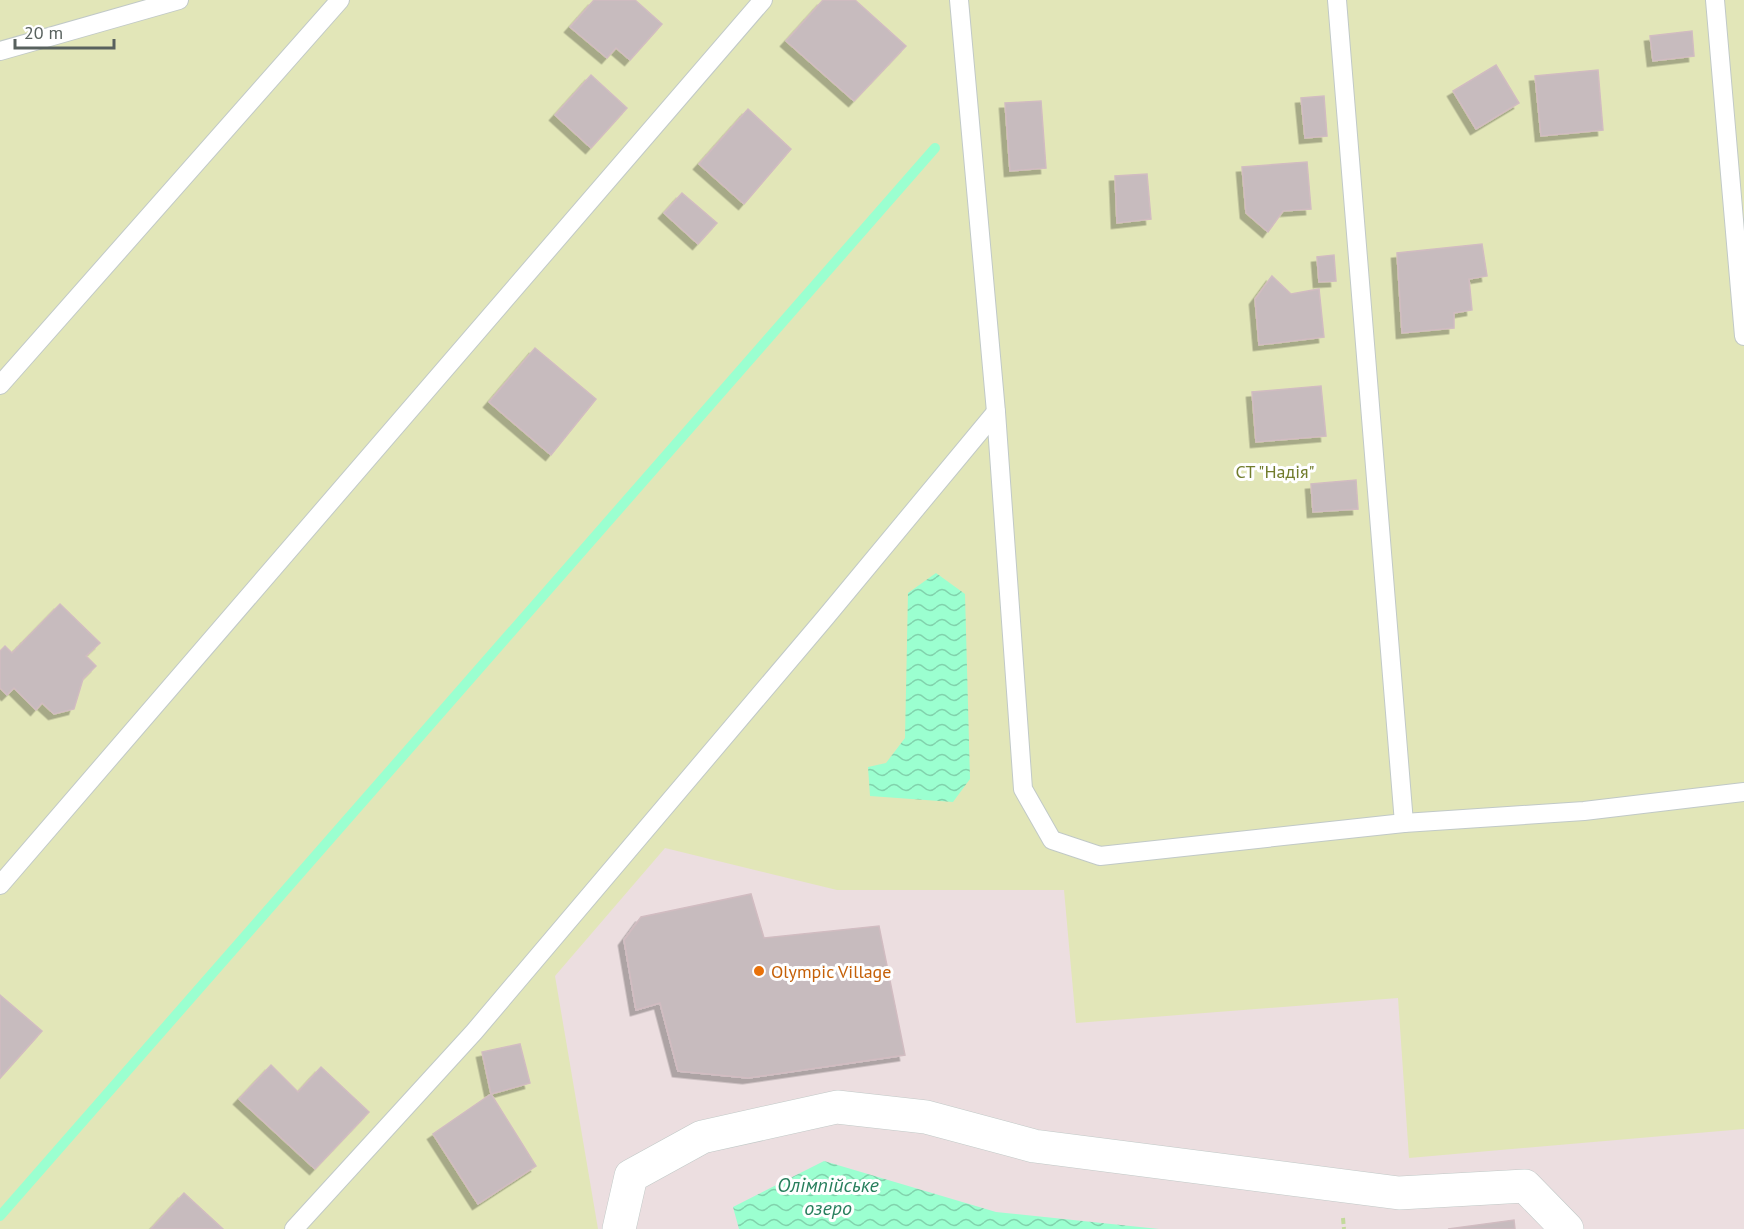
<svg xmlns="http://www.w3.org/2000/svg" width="1744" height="1229" font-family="'PT Sans',sans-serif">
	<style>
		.green { fill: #e2e6b8 }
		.water { fill: url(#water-waves) }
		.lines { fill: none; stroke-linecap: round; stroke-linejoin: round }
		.stream { stroke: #9bffd0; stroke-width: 10 }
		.building { fill: #c7bbbe; stroke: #d1bcc1; stroke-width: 1.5; filter: url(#shadow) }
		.service-casing { stroke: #c1c9c7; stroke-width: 20 }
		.minor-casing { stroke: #c1c9c7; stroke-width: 34 }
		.path { stroke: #c3d99b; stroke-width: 4; stroke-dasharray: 6 3; stroke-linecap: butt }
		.service { stroke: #fff; stroke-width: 18 }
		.minor { stroke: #fff; stroke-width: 33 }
		.food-dot { fill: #e8710a; stroke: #fff; stroke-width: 2 }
		.labels { text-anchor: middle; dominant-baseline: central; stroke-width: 6; stroke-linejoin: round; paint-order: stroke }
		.park-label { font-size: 18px; fill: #717c2c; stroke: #fff }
		.food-label { font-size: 18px; fill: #c56008; stroke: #fff; text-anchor: start }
		.water-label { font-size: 20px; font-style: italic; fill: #287f5d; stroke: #fff }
	</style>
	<defs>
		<pattern id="water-waves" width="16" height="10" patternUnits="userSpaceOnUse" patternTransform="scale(1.5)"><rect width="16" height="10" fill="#9bffd0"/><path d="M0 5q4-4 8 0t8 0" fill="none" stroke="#81d2ac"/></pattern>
		<filter id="shadow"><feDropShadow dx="-5.5" dy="5.5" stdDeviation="0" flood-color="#0004"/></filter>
	</defs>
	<rect width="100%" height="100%" fill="#ecdee0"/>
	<path class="green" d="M0 0H1744V1129L1409 1158 1398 998 1076 1023 1064 890H837L665 848 555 976 598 1229H0Z"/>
	<g class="water">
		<path d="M936 573 965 594 970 779 953 802 870 796 868 767 886 763 905 738 908 593Z"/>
		<path d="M824 1161 996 1212 1159 1229H739L733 1207Z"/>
	</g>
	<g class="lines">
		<path class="stream" d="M0 1216 935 148"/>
	</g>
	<g class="building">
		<path d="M594 0H635L662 24 630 60 616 48 607 58 570 27Z"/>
		<path d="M823 0H855L906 46 854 101 786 41Z"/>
		<path d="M1692 31 1694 56 1653 61 1650 36Z"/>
		<path d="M1496 65 1519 103 1476 129 1453 91Z"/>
		<path d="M1598 70 1603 130 1541 136 1535 76Z"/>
		<path d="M591 75 627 108 591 148 555 115Z"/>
		<path d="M1324 96 1327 136 1305 138 1301 98Z"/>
		<path d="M1041 101 1046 168 1010 171 1005 103Z"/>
		<path d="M748 109 791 149 744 204 699 164Z"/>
		<path d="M1307 162 1311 209 1283 211 1268 232 1246 213 1242 167Z"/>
		<path d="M1147 174 1151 219 1117 223 1115 176Z"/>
		<path d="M682 193 717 223 698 244 664 213Z"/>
		<path d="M1482 244 1487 276 1469 279 1472 310 1454 313V328L1402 333 1397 253Z"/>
		<path d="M1334 255 1336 281 1319 282 1317 257Z"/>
		<path d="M1272 276 1291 294 1319 289 1324 337 1259 345 1255 299Z"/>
		<path d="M535 348 596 399 551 455 489 402Z"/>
		<path d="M1321 386 1326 436 1256 442 1252 392Z"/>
		<path d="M1356 480 1358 509 1313 512 1311 484Z"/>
		<path d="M60 604 100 643 86 656 96 666 83 679 74 709 54 714 42 703 36 710 14 688 7 695 0 688V651L5 646 12 653Z"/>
		<path d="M751 894 764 938 879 926 905 1055 748 1078 678 1071 660 1003 636 1010 624 940 641 917Z"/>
		<path d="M0 995 42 1031 0 1078Z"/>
		<path d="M520 1044 530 1083 491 1094 482 1052Z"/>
		<path d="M271 1065 298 1092 321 1067 369 1112 315 1169 239 1099Z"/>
		<path d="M491 1094 536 1166 478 1204 433 1134Z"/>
		<path d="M184 1193 223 1229H151Z"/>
		<path d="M1514 1220 1515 1229H1448Z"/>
	</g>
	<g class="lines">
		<g class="service-casing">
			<g id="service">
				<path d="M959 0 996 412 1023 789 1052 840 1100 856 1404 823 1337 0"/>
				<path d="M1715 0 1744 336"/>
				<path d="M0 51 179 0"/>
				<path d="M0 385 340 0"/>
				<path d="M1404 823 1584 811 1744 792"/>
				<path d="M0 885 763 0"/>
				<path d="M294 1229 474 1032 825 618 996 412"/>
			</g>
		</g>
		<g class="minor-casing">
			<path id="minor" d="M619 1229 631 1176 702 1137 837 1107 926 1117 1034 1146 1399 1193 1525 1186 1567 1229"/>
		</g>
		<path class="path" d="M1343 1218 1344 1229"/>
		<use href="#service" class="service"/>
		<use href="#minor" class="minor"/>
	</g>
	<circle class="food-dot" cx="759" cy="971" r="6"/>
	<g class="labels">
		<g class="park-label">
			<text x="1275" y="471">СТ "Надія"</text>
		</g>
		<g class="food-label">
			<text x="771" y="971">Olympic Village</text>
		</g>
		<g class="water-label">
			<text x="828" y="1185">Олімпійське<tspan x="828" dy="23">озеро</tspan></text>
		</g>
	</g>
	<path d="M15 39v9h99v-9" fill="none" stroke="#58615e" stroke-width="3"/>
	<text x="24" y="39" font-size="18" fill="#58615e" stroke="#ffffff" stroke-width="4.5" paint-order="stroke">20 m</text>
</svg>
